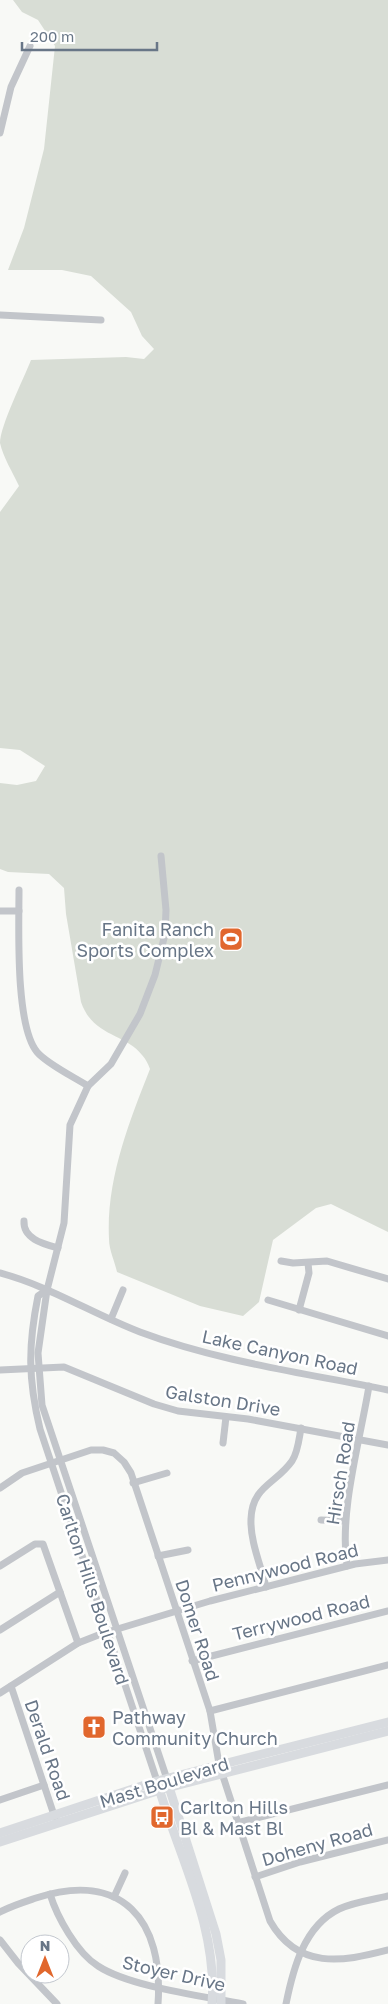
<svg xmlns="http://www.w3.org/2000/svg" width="388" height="2004" font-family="'Golos Text',sans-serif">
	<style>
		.green { fill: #d8ddd5 }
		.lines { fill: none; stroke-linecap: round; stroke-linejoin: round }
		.minor { stroke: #c2c5ca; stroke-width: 7 }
		.major { stroke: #d8dbdf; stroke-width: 9 }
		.labels { text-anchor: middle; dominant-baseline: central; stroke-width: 5; stroke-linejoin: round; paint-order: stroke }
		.poi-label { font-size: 18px; fill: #687687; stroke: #fff; text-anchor: start }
		.street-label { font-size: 18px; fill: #687687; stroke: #fff }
	</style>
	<rect width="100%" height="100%" fill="#f8f9f6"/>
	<path class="green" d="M13 0H388V1232L331 1204 316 1208 273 1240 259 1302 243 1316 200 1306 117 1272C115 1262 109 1250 109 1239 106 1180 129 1122 150 1069 148 1064 146 1059 142 1055 125 1033 93 1037 81 1002L66 914 64 888 49 874 8 872 0 869V783L17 785 36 781 45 766 20 750 0 748V512L19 486C13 473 3 457 0 443 0 426 24 378 31 360L126 357 144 359 154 349 142 336 131 312 91 276 62 270H8L24 228 44 149 55 46 38 20 22 12Z"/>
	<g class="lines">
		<g class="minor">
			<path d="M0 133 11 87 30 46"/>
			<path d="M0 315 101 320"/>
			<path d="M161 856 166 910 165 934 155 975 140 1014 111 1064 88 1086 70 1125 64 1223 47 1290 38 1353 42 1405 167 1779"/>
			<path d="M19 890C19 927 15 1025 37 1052 47 1064 74 1077 88 1086"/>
			<path d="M0 911H19"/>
			<path d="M24 1221C23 1239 44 1244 58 1248"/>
			<path d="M281 1261 293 1263 327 1261 388 1279"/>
			<path d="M0 1273C49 1286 93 1314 140 1332 220 1362 305 1373 388 1390"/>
			<path d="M47 1290 38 1296C28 1346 28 1379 40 1429L157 1781"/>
			<path d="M268 1300 388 1336"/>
			<path d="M299 1310 309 1273 308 1263"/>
			<path d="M111 1319 123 1290"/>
			<path d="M0 1370 64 1367 154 1404 178 1411 248 1419 388 1445"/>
			<path d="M223 1443 226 1417"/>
			<path d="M133 1483 167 1473"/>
			<path d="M0 1488 22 1473 91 1450H103L114 1453 124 1462 131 1473 210 1711 219 1764 270 1921C298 1970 342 1962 388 1950"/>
			<path d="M321 1520 345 1521"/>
			<path d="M158 1556 188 1550"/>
			<path d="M0 1566 35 1544H43L78 1643"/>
			<path d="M347 1566C339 1511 360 1441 369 1386"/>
			<path d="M266 1587C261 1566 250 1541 251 1519 252 1486 276 1484 292 1461 298 1452 299 1439 301 1428"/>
			<path d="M0 1630 60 1592"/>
			<path d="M192 1661 388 1611"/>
			<path d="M11 1686 55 1818"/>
			<path d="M0 1693 78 1643 101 1634 210 1601 355 1564 388 1560"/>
			<path d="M210 1711 388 1665"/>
			<path d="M0 1800 44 1785"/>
			<path d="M237 1823 388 1785"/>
			<path d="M255 1877 300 1862 388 1840"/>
			<path d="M50 1894C57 1917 77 1953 98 1966 130 1987 203 1996 243 2004"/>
			<path d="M114 1897 125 1873"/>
			<path d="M0 1912C11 1906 24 1902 36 1898 122 1870 164 1920 158 2004"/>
			<path d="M0 1940 18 1963 57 2004"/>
			<path d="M286 2004C293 1969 304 1926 339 1909 354 1902 372 1900 388 1896"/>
		</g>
		<g class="major">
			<path d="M168 1784 216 1934 221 1960V2004"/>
			<path d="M158 1785C179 1857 218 1927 212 2004"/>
			<path d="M0 1833 157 1781 388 1722"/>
			<path d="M0 1842 163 1789 388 1731"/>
		</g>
	</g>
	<defs>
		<g id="stadium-square" transform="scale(1.25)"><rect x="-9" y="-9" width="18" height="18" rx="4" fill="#e1672d" stroke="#fff"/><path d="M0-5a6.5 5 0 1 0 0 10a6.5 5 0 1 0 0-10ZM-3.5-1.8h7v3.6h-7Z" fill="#fff"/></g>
		<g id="church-square" transform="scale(1.25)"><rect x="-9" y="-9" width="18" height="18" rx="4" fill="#e1672d" stroke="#fff"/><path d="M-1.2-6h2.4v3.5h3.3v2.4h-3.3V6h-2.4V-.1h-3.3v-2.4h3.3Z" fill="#fff"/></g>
		<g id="bus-square" transform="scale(1.25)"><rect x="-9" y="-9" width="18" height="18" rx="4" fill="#e1672d" stroke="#fff"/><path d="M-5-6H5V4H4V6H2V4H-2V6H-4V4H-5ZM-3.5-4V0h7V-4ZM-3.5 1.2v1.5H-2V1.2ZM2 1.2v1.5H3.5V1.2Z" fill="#fff"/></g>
	</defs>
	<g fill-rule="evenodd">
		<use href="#stadium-square" x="231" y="939"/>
		<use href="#church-square" x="94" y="1727"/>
		<use href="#bus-square" x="162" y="1817"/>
	</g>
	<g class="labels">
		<g class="poi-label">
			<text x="214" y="929" text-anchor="end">Fanita Ranch<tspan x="214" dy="21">Sports Complex</tspan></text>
			<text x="112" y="1717">Pathway<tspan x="112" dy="21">Community Church</tspan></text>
			<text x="180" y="1807">Carlton Hills<tspan x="180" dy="21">Bl &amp; Mast Bl</tspan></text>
		</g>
		<g class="street-label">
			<text transform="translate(280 1352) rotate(12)">Lake Canyon Road</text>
			<text transform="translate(223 1400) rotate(9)">Galston Drive</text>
			<text transform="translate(340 1473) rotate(-81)">Hirsch Road</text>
			<text transform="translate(285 1567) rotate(-14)">Pennywood Road</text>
			<text transform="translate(93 1589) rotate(72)">Carlton Hills Boulevard</text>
			<text transform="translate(301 1617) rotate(-14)">Terrywood Road</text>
			<text transform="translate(198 1630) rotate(72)">Domer Road</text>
			<text transform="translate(48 1750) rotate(71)">Derald Road</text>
			<text transform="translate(164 1782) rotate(-17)">Mast Boulevard</text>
			<text transform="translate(317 1844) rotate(-16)">Doheny Road</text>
			<text transform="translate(174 1973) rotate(13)">Stoyer Drive</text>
		</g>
	</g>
	<g transform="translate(45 1959)"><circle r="24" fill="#ffffff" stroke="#c3c8cf"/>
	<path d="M0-4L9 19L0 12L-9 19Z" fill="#e1672d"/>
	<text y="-8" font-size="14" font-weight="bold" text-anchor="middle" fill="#687687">N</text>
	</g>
	<path d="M22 42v8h135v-8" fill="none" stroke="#687687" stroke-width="2.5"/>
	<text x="30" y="42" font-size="15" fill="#687687" stroke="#ffffff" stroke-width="4" paint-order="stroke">200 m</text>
</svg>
